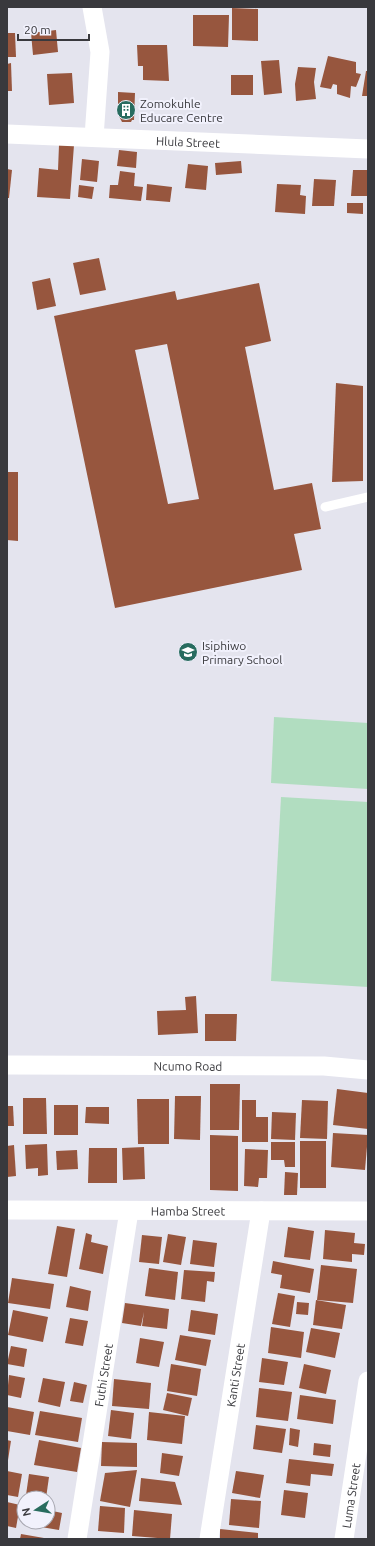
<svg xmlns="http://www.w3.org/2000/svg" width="375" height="1546" font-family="Ubuntu,sans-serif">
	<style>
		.green { fill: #b1ddc0 }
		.building { fill: #97563e; fill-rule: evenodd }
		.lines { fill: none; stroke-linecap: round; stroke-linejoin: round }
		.service { stroke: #fff; stroke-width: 9 }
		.minor { stroke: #fff; stroke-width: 19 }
		.labels { text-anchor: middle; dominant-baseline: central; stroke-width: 4; stroke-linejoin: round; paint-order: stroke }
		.poi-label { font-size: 12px; fill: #39393d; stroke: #f1f1fc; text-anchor: start }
		.street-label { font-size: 12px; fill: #39393d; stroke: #f1f1fc }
	</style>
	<rect width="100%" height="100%" fill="#e4e4ee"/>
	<g class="green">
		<path d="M274 717 368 723V789L271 783Z"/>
		<path d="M281 797 368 802V987L271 981Z"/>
	</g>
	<g class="building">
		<path d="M232 8 258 9V41L232 40Z"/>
		<path d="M193 15H229L228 47 193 46Z"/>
		<path d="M56 30 58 52 33 55 31 33Z"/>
		<path d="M7 33H15L16 57H7Z"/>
		<path d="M137 45H167L169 81 143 80V66H138Z"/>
		<path d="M328 56 356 62V73L361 74 356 87 351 86 350 98 337 94V85L333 84 331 89 320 87Z"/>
		<path d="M279 60 282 93 264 95 261 61Z"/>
		<path d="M11 63 12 91H7V64Z"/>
		<path d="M298 67 316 68 314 82 316 99 296 101 295 84Z"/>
		<path d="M366 71H368V96H362Z"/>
		<path d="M72 73 74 103 49 105 47 74Z"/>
		<rect x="231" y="75" width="22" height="20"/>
		<path d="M118 92 135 93 134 120H132L131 122H122L118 114Z"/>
		<path d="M59 145H74L70 199 37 197 39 168 58 170Z"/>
		<path d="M119 150 137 152 136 168 117 166Z"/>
		<path d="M82 159 99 161 97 182 80 180Z"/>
		<path d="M241 161 242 173 216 175 215 163Z"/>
		<path d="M188 164 208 166 206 190 185 188Z"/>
		<path d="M7 169 12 170 9 198H7Z"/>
		<path d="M353 170H368V196H351Z"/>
		<path d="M120 171 135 173 134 186 143 187 141 201 109 198 110 185H118Z"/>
		<path d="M314 179 336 180 334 206H312Z"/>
		<path d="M147 184 172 187 170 202 146 200Z"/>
		<path d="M277 184 301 185 300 195 306 196 305 214 275 212Z"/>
		<path d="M79 185 94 187 92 199 78 197Z"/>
		<path d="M347 203H363V214L347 213Z"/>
		<path d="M99 258 106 290 80 295 73 263Z"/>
		<path d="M50 278 56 306 37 310 32 282Z"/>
		<path d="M259 283 271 341 245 347 274 490 312 483 321 529 294 534 302 570 115 608 54 316 175 291 177 300ZM167 344 199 499 168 504 135 350Z"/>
		<path d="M336 383 363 386V481L332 482Z"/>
		<path d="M7 472H18V541L7 540Z"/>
		<path d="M196 996 198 1033 158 1035 157 1011 186 1010 185 997Z"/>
		<path d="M205 1014H237L236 1041H205Z"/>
		<path d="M210 1084H240L239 1130H210Z"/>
		<path d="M337 1089 368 1093V1129L333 1125Z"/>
		<path d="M175 1096H201L200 1140 174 1139Z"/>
		<path d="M23 1098H46L47 1134H23Z"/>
		<path d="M137 1099H169V1144H138Z"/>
		<path d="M242 1100H256V1117H268V1142H242Z"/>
		<path d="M302 1100 328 1101 327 1139 300 1138Z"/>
		<rect x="54" y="1105" width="24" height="30"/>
		<path d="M7 1106H13L14 1126H7Z"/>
		<path d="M86 1107H109V1124L85 1123Z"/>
		<path d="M272 1112 296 1113 295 1140 271 1139Z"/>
		<path d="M333 1133 368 1135 365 1170 331 1167Z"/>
		<path d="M210 1135 238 1136V1191L210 1190Z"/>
		<rect x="300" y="1141" width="26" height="47"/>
		<path d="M271 1142H295V1167H285L284 1160H271Z"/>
		<path d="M47 1144 48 1175 38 1176V1168L26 1169 25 1145Z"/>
		<path d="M14 1145 16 1176 7 1177V1146Z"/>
		<path d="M144 1147 145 1179 123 1180 122 1148Z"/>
		<path d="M89 1148H117V1183H88Z"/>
		<path d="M245 1149 268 1150 267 1178H259L258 1187 244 1186Z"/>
		<path d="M77 1150 78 1169 57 1170 56 1151Z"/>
		<path d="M285 1172 298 1173 297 1195H284Z"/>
		<path d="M57 1226 75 1229 67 1277 48 1274Z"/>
		<path d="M288 1227 314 1231 310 1260 284 1257Z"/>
		<path d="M325 1230 355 1233 354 1243 365 1244 364 1255 352 1254V1262L323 1259Z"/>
		<path d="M86 1233 92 1235 91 1242 108 1246 103 1274 79 1269Z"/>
		<path d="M168 1234 186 1237 181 1265 163 1262Z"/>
		<path d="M142 1235 162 1237 159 1264 139 1262Z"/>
		<path d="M193 1240 217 1243 214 1267 190 1264Z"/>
		<path d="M273 1261 314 1269 310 1293 280 1288 282 1275 271 1273Z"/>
		<path d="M321 1265 357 1269 353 1303 317 1300Z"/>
		<path d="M149 1268 178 1272 175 1300 145 1296Z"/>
		<path d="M184 1270 215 1272 214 1282 207 1281 205 1302 181 1299Z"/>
		<path d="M12 1278 54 1284 50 1309 8 1303Z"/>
		<path d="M70 1286 91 1291 88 1311 66 1307Z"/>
		<path d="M278 1293 295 1296 290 1327 272 1324Z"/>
		<path d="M316 1300 346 1305 342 1329 313 1325Z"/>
		<path d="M297 1302 309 1303 308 1315 296 1314Z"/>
		<path d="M125 1303 169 1309 167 1329 142 1326 144 1312 141 1326 122 1323Z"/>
		<path d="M13 1310 48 1317 43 1342 8 1335Z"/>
		<path d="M191 1310 218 1314 215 1335 188 1331Z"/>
		<path d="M70 1318 88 1321 83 1346 65 1343Z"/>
		<path d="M271 1327 304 1332 301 1358 268 1353Z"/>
		<path d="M311 1328 340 1333 335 1358 306 1352Z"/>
		<path d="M180 1335 211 1340 206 1366 175 1360Z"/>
		<path d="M140 1338 164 1342 159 1367 136 1363Z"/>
		<path d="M11 1346 27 1349 24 1367 7 1364Z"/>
		<path d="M262 1358 288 1362 284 1385 259 1382Z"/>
		<path d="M171 1364 201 1369 197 1396 167 1391Z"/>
		<path d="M304 1364 331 1370 326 1394 299 1388Z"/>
		<path d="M9 1375 25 1378 21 1398 7 1395Z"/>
		<path d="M43 1378 65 1382 60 1407 38 1402Z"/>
		<path d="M114 1379 151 1383 149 1409 112 1406Z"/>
		<path d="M74 1382 87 1385 83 1403 70 1401Z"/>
		<path d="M259 1388 292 1392 288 1421 256 1417Z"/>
		<path d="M167 1393 192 1398 188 1416 163 1410Z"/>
		<path d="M300 1395 336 1400 333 1424 297 1419Z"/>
		<path d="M7 1407 34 1412 30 1435 7 1431Z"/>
		<path d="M111 1410 134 1413 131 1439 108 1436Z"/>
		<path d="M40 1411 82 1418 78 1442 35 1435Z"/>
		<path d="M149 1412 185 1416 182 1444 147 1440Z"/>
		<path d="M256 1425 286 1429 282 1453 253 1449Z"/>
		<path d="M290 1428 300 1430 298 1447 289 1445Z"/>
		<path d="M7 1440 11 1441 8 1460 7 1459Z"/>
		<path d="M39 1440 81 1448 77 1472 34 1465Z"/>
		<path d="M102 1442 137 1443V1467L101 1466Z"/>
		<path d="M314 1443 331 1445 330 1457 313 1455Z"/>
		<path d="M162 1453 183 1456 179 1476 160 1473Z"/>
		<path d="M289 1459 334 1464 332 1476 311 1474 310 1486 286 1483Z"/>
		<path d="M137 1470 130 1507 100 1501 105 1473Z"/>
		<path d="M7 1471 22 1474 18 1497 7 1495Z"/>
		<path d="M236 1471 264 1475 260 1498 232 1493Z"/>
		<path d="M29 1474 49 1477 46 1498 26 1495Z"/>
		<path d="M141 1478 175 1482 182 1505 139 1501Z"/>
		<path d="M284 1490 308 1493 305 1518 281 1515Z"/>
		<path d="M231 1499 261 1501 259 1528 229 1525Z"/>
		<path d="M7 1502 20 1505 16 1528 7 1526Z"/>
		<path d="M100 1506 125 1508 124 1533 98 1531Z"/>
		<path d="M48 1510 62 1513 59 1530 29 1525 30 1522H48Z"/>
		<path d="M134 1510 172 1514 170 1539 132 1536Z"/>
		<path d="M220 1529 258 1533V1539H220Z"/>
		<path d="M21 1534 44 1538V1539H20Z"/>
	</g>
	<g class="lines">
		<path class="service" d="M325 507 368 497"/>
		<g class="minor">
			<path d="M92 7 100 52 94 137"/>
			<path id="s1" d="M7 134 368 149"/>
			<path id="s2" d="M7 1065 324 1066 368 1070"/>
			<path id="s3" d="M7 1210 368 1211"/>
			<path id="s4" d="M77 1539 129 1211"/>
			<path id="s5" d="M209 1539 261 1211"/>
			<path id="s6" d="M344 1539 368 1381"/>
		</g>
	</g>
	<defs>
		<g id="building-disc" transform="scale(1)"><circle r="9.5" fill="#286c5f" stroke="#f1f1fc"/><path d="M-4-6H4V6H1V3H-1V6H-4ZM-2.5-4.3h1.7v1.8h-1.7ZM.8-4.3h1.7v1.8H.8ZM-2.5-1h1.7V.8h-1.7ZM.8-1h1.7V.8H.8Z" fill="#fff"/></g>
		<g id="school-disc" transform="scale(1)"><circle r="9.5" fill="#286c5f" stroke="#f1f1fc"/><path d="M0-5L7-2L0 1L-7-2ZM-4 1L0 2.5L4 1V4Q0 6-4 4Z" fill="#fff"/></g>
	</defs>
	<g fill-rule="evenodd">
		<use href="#building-disc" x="126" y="110"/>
		<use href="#school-disc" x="188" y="652"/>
	</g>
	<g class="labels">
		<g class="poi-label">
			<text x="140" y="103">Zomokuhle<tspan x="140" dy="14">Educare Centre</tspan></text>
			<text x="202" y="645">Isiphiwo<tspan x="202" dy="14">Primary School</tspan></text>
		</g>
		<g class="street-label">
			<text stroke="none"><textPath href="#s1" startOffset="181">Hlula Street</textPath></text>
			<text stroke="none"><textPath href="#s2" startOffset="181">Ncumo Road</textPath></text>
			<text stroke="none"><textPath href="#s3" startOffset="181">Hamba Street</textPath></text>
			<text stroke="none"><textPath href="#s4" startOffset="166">Futhi Street</textPath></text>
			<text stroke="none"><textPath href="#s5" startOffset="166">Kanti Street</textPath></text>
			<text stroke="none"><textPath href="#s6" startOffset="44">Luma Street</textPath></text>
		</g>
	</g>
	<rect width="375" height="1546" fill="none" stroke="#39393d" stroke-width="16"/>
	<g transform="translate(36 1510) rotate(258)"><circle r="19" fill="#f1f1fc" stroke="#a7a7b0"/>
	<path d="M0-3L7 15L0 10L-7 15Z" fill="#286c5f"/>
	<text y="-6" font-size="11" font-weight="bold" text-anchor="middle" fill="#39393d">N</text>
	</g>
	<path d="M18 34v6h71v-6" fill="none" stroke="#39393d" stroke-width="2"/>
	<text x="24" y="34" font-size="12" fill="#39393d" stroke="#f1f1fc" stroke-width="3" paint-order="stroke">20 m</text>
</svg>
